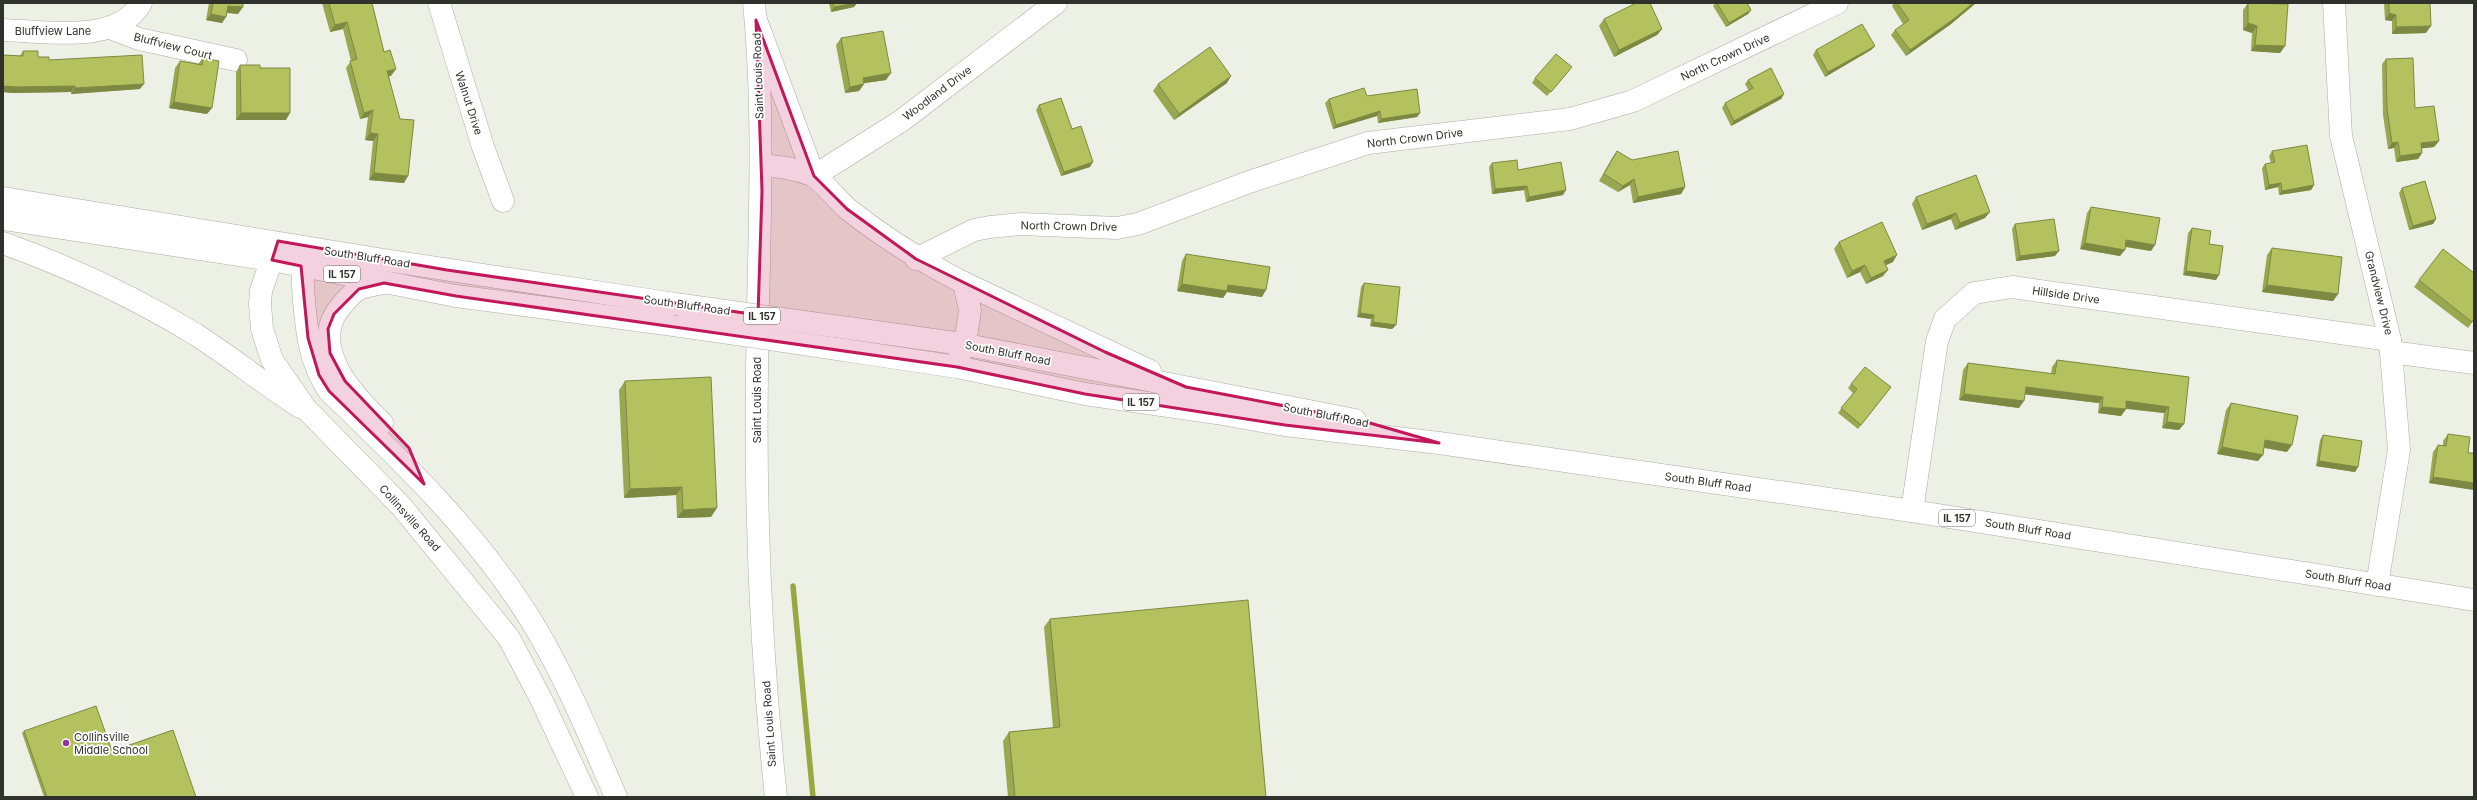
<svg xmlns="http://www.w3.org/2000/svg" width="2477" height="800" font-family="Inter,sans-serif">
	<style>
		.lines { fill: none; stroke-linecap: round; stroke-linejoin: round }
		.stream { stroke: #99a742; stroke-width: 5.5 }
		.minor-casing { stroke: #acaea3; stroke-width: 23 }
		.major-casing { stroke: #acaea3; stroke-width: 23 }
		.minor { stroke: #fff; stroke-width: 22 }
		.major { stroke: #fff; stroke-width: 22 }
		.major-bridge-casing { stroke: #acaea3; stroke-width: 23; stroke-linecap: butt }
		.major-bridge { stroke: #fff; stroke-width: 22 }
		.wall { fill: #9aa751 }
		.shaded-wall { fill: #7d8842 }
		.building { fill: #b3c25e; stroke: #7d8842 }
		.marked { fill: #c2185b; fill-opacity: 0.2; stroke: #c2185b; stroke-width: 3; stroke-linejoin: round }
		.poi-dot { fill: #98359c; stroke: #fff; stroke-width: 1.5 }
		.labels { text-anchor: middle; dominant-baseline: central; stroke-width: 3.5; stroke-linejoin: round; paint-order: stroke }
		.shield { fill: #fff; stroke: #6e6f6b; stroke-width: 1 }
		.shield-label { font-size: 10px; font-weight: bold; fill: #30312c }
		.street-label { font-size: 11px; fill: #30312c; stroke: #fff }
		.poi-label { font-size: 11px; fill: #30312c; stroke: #fff; text-anchor: start }
	</style>
	<rect width="100%" height="100%" fill="#edf0e4"/>
	<g class="lines">
		<path class="stream" d="M793 586 813 797"/>
		<g class="minor-casing">
			<g id="minor">
				<path d="M439 3 483 147 503 201"/>
				<path d="M754 3C766 127 758 250 757 374 755 515 761 657 776 797"/>
				<path d="M2334 3 2341 136 2390 340 2399 450 2377 585"/>
				<path d="M110 28 139 39 236 60"/>
				<path d="M3 30C43 31 118 45 141 3"/>
				<path d="M814 176 901 121 1056 3"/>
				<path d="M916 259 974 230 990 227 1021 224 1117 228 1138 224 1249 182 1368 143 1570 119 1633 101 1837 3"/>
				<path d="M2391 352 2474 363"/>
				<path d="M1912 511 1937 341 1945 319 1974 293 2012 287 2390 340"/>
			</g>
		</g>
		<g class="major-casing">
			<g id="major">
				<path d="M756 20 814 176"/>
				<path d="M761 165C779 167 795 168 812 175 823 181 838 201 849 210 887 240 921 261 964 283L970 310 967 331 959 358"/>
				<path d="M3 198 384 260 675 304"/>
				<path d="M3 219 272 260 456 296 681 326"/>
				<path d="M3 243C70 267 134 297 195 334 231 357 264 384 300 407"/>
				<path d="M276 246 261 291 260 304 262 329 272 360 306 409 401 506 509 638 542 701 587 797"/>
				<path d="M304 252C301 269 303 284 304 301 307 334 310 363 329 391 403 462 478 534 532 622 566 678 590 737 616 797"/>
				<path d="M964 283 1150 371"/>
				<path d="M848 328 962 344 1355 420"/>
				<path d="M844 350 957 367 1085 394 1217 413 1285 425 1439 443 1912 511 2474 600"/>
				<path d="M382 423C353 395 307 346 341 306 346 300 352 293 359 289 365 286 375 285 383 283"/>
			</g>
		</g>
		<use href="#minor" class="minor"/>
		<use href="#major" class="major"/>
		<g class="major-bridge-casing">
			<g id="major-bridge">
				<path d="M675 304 848 328"/>
				<path d="M681 326 844 350"/>
			</g>
		</g>
		<use href="#major-bridge" class="major-bridge"/>
	</g>
	<g class="wall">
		<path d="M209 3H243L238 14 227 13 222 23 206 20Z"/>
		<path d="M322 3H372L384 52 391 76H389L404 183 369 180 373 141 365 140 368 117 360 119 346 68 351 61 343 29 330 32Z"/>
		<path d="M829 3H857L854 7 831 12Z"/>
		<path d="M1715 3H1747L1751 10 1748 14 1726 27 1713 6Z"/>
		<path d="M1894 3H1976L1951 24 1906 56 1891 35 1895 30 1903 24 1892 6Z"/>
		<path d="M2248 3 2285 46 2280 53 2251 51 2252 33 2243 30V10Z"/>
		<path d="M2384 3H2430L2426 33 2392 34V21L2385 20Z"/>
		<path d="M1604 19 1662 29 1657 35 1614 57 1599 26Z"/>
		<path d="M841 38 886 80 864 83 859 91 845 93 836 45Z"/>
		<path d="M1875 46 1871 50 1825 77 1813 55 1816 50Z"/>
		<path d="M23 51 38 57 140 89 71 94V92L12 93 3 92V55L20 56Z"/>
		<path d="M203 58 207 114 169 108 175 68 180 61 198 64Z"/>
		<path d="M2386 59 2415 108 2439 141 2434 147 2422 148V153L2418 159 2396 162 2394 148 2388 149 2383 115 2382 64Z"/>
		<path d="M240 65 260 68 286 120H236V72Z"/>
		<path d="M1569 71 1547 96 1532 83 1535 78Z"/>
		<path d="M1748 80 1784 94 1781 99 1731 126 1722 108 1725 103 1749 91 1745 84Z"/>
		<path d="M1227 83 1174 120 1153 91 1158 84Z"/>
		<path d="M1367 96 1420 113 1417 117 1378 123 1377 116 1333 129 1325 103 1329 99Z"/>
		<path d="M1039 105 1072 129 1090 167 1061 176 1036 110Z"/>
		<path d="M1617 151 1632 160 1685 187 1681 194 1633 203 1630 185 1618 192 1599 181 1612 158Z"/>
		<path d="M2272 151 2314 185 2311 190 2279 195 2278 187 2265 190 2262 168 2265 164 2271 163 2269 156Z"/>
		<path d="M1492 163 1518 170 1563 195 1526 202 1524 190 1492 194 1489 167Z"/>
		<path d="M2402 188 2436 219 2433 224 2409 230 2399 193Z"/>
		<path d="M1916 197 1985 218 1955 230 1951 219 1922 230 1912 204Z"/>
		<path d="M2091 207 2151 251 2125 247 2120 256 2080 249 2087 213Z"/>
		<path d="M2015 224 2055 256 2016 261 2012 229Z"/>
		<path d="M2192 228 2209 244 2216 280 2183 275 2188 233Z"/>
		<path d="M1839 242 1893 262 1886 265 1883 276 1866 284 1860 272 1847 278 1834 249Z"/>
		<path d="M2272 248 2338 294 2333 301 2262 292 2267 255Z"/>
		<path d="M1186 254 1262 297 1227 292 1223 298 1177 291 1182 261Z"/>
		<path d="M2419 280 2474 320 2468 328 2414 287Z"/>
		<path d="M1364 283 1396 325 1392 329 1370 326 1371 319 1357 317 1361 287Z"/>
		<path d="M2057 360 2189 377 2179 430 2162 428 2164 413 2126 409 2121 416 2098 413 2099 403 2025 394 2019 408 1959 400 1963 370 1968 363 2051 374 2052 367Z"/>
		<path d="M625 381 711 517 677 518 676 495 624 498 619 390Z"/>
		<path d="M1851 384 1891 387 1858 429 1838 413 1853 393 1848 388Z"/>
		<path d="M2231 403 2287 452 2264 448 2258 461 2217 454 2226 410Z"/>
		<path d="M2448 434 2468 453H2474V490L2429 483 2433 452 2438 445 2443 446V441Z"/>
		<path d="M2323 435 2358 467 2355 472 2316 466 2320 440Z"/>
		<path d="M1050 619 1266 797H1008L1003 741 1009 732 1053 728 1044 627Z"/>
		<path d="M24 731 112 751 196 797H44L22 733Z"/>
	</g>
	<g class="shaded-wall">
		<path d="M857 3 854 7 831 12 834 7Z"/>
		<path d="M1973 3H1976L1951 24 1906 56 1910 50Z"/>
		<path d="M228 6 243 7 238 14 223 12Z"/>
		<path d="M1751 10 1748 14 1726 27 1729 23Z"/>
		<path d="M2389 13 2396 15 2392 21 2385 20Z"/>
		<path d="M211 14 226 17 222 23 206 20Z"/>
		<path d="M347 22 343 29 330 32 335 25Z"/>
		<path d="M2248 23 2257 26 2252 33 2243 30Z"/>
		<path d="M2431 26 2426 33 2392 34 2396 27Z"/>
		<path d="M1662 29 1657 35 1614 57 1619 50Z"/>
		<path d="M2255 45 2285 46 2280 53 2251 51Z"/>
		<path d="M1875 46 1871 50 1825 77 1828 72Z"/>
		<path d="M396 69 391 76 382 78 387 71Z"/>
		<path d="M891 73 886 80 858 84 863 78Z"/>
		<path d="M1231 76 1227 83 1174 120 1179 114Z"/>
		<path d="M144 84 140 89 71 94 75 88Z"/>
		<path d="M864 84 859 91 845 93 850 87Z"/>
		<path d="M3 86H75L71 92 12 93 3 92Z"/>
		<path d="M1784 94 1781 99 1731 126 1734 121Z"/>
		<path d="M174 102 212 108 207 114 169 108Z"/>
		<path d="M373 110 368 117 360 119 364 113Z"/>
		<path d="M1380 111 1377 116 1333 129 1336 125Z"/>
		<path d="M241 113H290L286 120H236Z"/>
		<path d="M1420 113 1417 117 1378 123 1381 119Z"/>
		<path d="M370 133 378 134 373 141 365 140Z"/>
		<path d="M2439 141 2434 147 2417 149 2421 143Z"/>
		<path d="M2398 142 2394 148 2388 149 2392 143Z"/>
		<path d="M2422 153 2418 159 2396 162 2400 156Z"/>
		<path d="M1093 162 1090 167 1061 176 1064 172Z"/>
		<path d="M374 173 408 176 404 183 369 180Z"/>
		<path d="M1634 179 1630 185 1618 192 1623 186Z"/>
		<path d="M2281 183 2278 187 2265 190 2269 185Z"/>
		<path d="M2314 185 2311 190 2279 195 2282 191Z"/>
		<path d="M1527 186 1524 190 1492 194 1495 189Z"/>
		<path d="M1685 187 1681 194 1633 203 1638 197Z"/>
		<path d="M1566 190 1563 195 1526 202 1529 197Z"/>
		<path d="M1990 212 1985 218 1955 230 1960 223Z"/>
		<path d="M1956 213 1951 219 1922 230 1927 224Z"/>
		<path d="M2436 219 2433 224 2409 230 2413 226Z"/>
		<path d="M2126 240 2155 245 2151 251 2122 246Z"/>
		<path d="M2085 243 2125 250 2120 256 2080 249Z"/>
		<path d="M2059 251 2055 256 2016 261 2020 256Z"/>
		<path d="M1897 255 1893 262 1879 268 1884 261Z"/>
		<path d="M1865 265 1860 272 1847 278 1852 271Z"/>
		<path d="M1888 270 1883 276 1866 284 1871 278Z"/>
		<path d="M2186 271 2219 275 2216 280 2183 275Z"/>
		<path d="M1182 284 1228 285 1266 290 1262 297 1227 292 1223 298 1177 291Z"/>
		<path d="M2267 285 2338 294 2333 301 2262 292Z"/>
		<path d="M1360 313 1374 315 1371 319 1357 317Z"/>
		<path d="M1373 322 1396 325 1392 329 1370 326Z"/>
		<path d="M2026 387 2103 397 2099 403 2021 394Z"/>
		<path d="M1964 394 2024 401 2019 408 1959 400Z"/>
		<path d="M2126 401 2169 407 2164 413 2122 408Z"/>
		<path d="M2102 407 2126 409 2121 416 2098 413Z"/>
		<path d="M2167 422 2184 424 2179 430 2162 428Z"/>
		<path d="M2265 440 2292 445 2287 452 2261 447Z"/>
		<path d="M2222 447 2263 455 2258 461 2217 454Z"/>
		<path d="M2319 461 2358 467 2355 472 2316 466Z"/>
		<path d="M2433 477 2474 483V490L2429 483Z"/>
		<path d="M682 487 676 495 624 498 630 489Z"/>
		<path d="M717 508 711 517 677 518 683 510Z"/>
	</g>
	<g class="building">
		<path d="M213 3H243V7L228 6 226 17 211 14Z"/>
		<path d="M329 3H372L384 52 390 50 396 69 387 71 400 119 414 120 408 176 374 173 378 134 370 133 373 110 364 113 350 61 357 59 347 22 335 25Z"/>
		<path d="M833 3H856L834 7Z"/>
		<path d="M1636 3H1650L1662 29 1619 50 1604 19Z"/>
		<path d="M1717 3H1747L1751 10 1729 23Z"/>
		<path d="M1897 3H1973L1955 18 1910 50 1895 30 1909 20Z"/>
		<path d="M2248 3 2288 4 2285 46 2255 45 2257 26 2248 23Z"/>
		<path d="M2389 3H2430L2431 26 2396 27V15L2389 13Z"/>
		<path d="M1862 24 1875 46 1828 72 1816 50Z"/>
		<path d="M883 31 891 73 863 78 864 84 850 87 841 38Z"/>
		<path d="M1210 47 1231 76 1179 114 1158 84Z"/>
		<path d="M23 51H38V57H49V60L142 55 144 84 75 88V86L16 87 3 86V55L23 56Z"/>
		<path d="M1556 54 1572 67 1551 92 1535 78Z"/>
		<path d="M203 58 219 61 212 108 174 102 180 61 202 65Z"/>
		<path d="M2413 58 2415 108 2434 106 2439 141 2421 143 2422 153 2400 156 2398 142 2392 143 2387 109 2386 59Z"/>
		<path d="M240 65H260V68H290V113H241Z"/>
		<path d="M1771 68 1784 94 1734 121 1725 103 1753 88 1748 80Z"/>
		<path d="M1364 88 1367 96 1417 89 1420 113 1381 119 1380 111 1336 125 1329 99Z"/>
		<path d="M1061 98 1072 129 1081 126 1093 162 1064 172 1039 105Z"/>
		<path d="M2307 145 2314 185 2282 191 2281 183 2269 185 2265 164 2275 162 2272 151Z"/>
		<path d="M1617 151 1632 160 1678 151 1685 187 1638 197 1634 179 1623 186 1604 174Z"/>
		<path d="M1517 160 1518 170 1561 162 1566 190 1529 197 1527 186 1495 189 1492 163Z"/>
		<path d="M1976 175 1990 212 1960 223 1956 213 1927 224 1916 197Z"/>
		<path d="M2425 181 2436 219 2413 226 2402 188Z"/>
		<path d="M2091 207 2160 218 2155 245 2126 240 2125 250 2085 243Z"/>
		<path d="M2054 219 2059 251 2020 256 2015 224Z"/>
		<path d="M1882 222 1897 255 1884 261 1888 270 1871 278 1865 265 1852 271 1839 242Z"/>
		<path d="M2192 228 2211 231 2209 244 2223 246 2219 275 2186 271Z"/>
		<path d="M2272 248 2342 257 2338 294 2267 285Z"/>
		<path d="M2443 249 2474 273V319L2472 322 2419 280Z"/>
		<path d="M1186 254 1270 267 1266 290 1228 285 1227 291 1182 284Z"/>
		<path d="M1364 283 1400 287 1396 325 1373 322 1374 315 1360 313Z"/>
		<path d="M2057 360 2189 377 2184 424 2167 422 2169 407 2126 401V409L2102 407 2103 397 2026 387 2024 401 1964 394 1968 363 2055 374Z"/>
		<path d="M1865 367 1891 387 1861 425 1841 408 1857 389 1851 384Z"/>
		<path d="M711 377 717 508 683 510 682 487 630 489 625 381Z"/>
		<path d="M2231 403 2298 416 2292 445 2265 440 2263 455 2222 447Z"/>
		<path d="M2448 434 2470 437 2468 453H2474V483L2433 477 2438 445 2446 446Z"/>
		<path d="M2323 435 2362 441 2358 467 2319 461Z"/>
		<path d="M1248 600 1266 797H1015L1009 732 1060 727 1050 619Z"/>
		<path d="M96 706 112 751 173 730 196 797H47L24 731Z"/>
	</g>
	<path class="marked" d="M756 20 814 176 847 209 916 259 1105 352 1186 387 1363 421 1439 443 1285 425 1085 394 957 367 456 296 384 283 359 289 334 314 328 329 330 353 345 381 409 448 424 484 329 391 319 375 308 338 301 266 272 260 278 241 447 270 758 315 762 191Z"/>
	<circle class="poi-dot" cx="66" cy="743" r="4"/>
	<g class="labels">
		<g class="shield">
			<rect x="324" y="266" width="36" height="16" rx="3"/>
			<rect x="744" y="308" width="36" height="16" rx="3"/>
			<rect x="1123" y="394" width="36" height="16" rx="3"/>
			<rect x="1939" y="510" width="36" height="16" rx="3"/>
		</g>
		<g class="shield-label">
			<text x="342" y="274">IL 157</text>
			<text x="762" y="316">IL 157</text>
			<text x="1141" y="402">IL 157</text>
			<text x="1957" y="518">IL 157</text>
		</g>
		<g class="street-label">
			<text x="53" y="31">Bluffview Lane</text>
			<text transform="translate(173 46) rotate(14)">Bluffview Court</text>
			<text transform="translate(1725 57) rotate(-25)">North Crown Drive</text>
			<text transform="translate(758 76) rotate(-92)">Saint Louis Road</text>
			<text transform="translate(937 93) rotate(-37)">Woodland Drive</text>
			<text transform="translate(469 103) rotate(72)">Walnut Drive</text>
			<text transform="translate(1415 138) rotate(-7)">North Crown Drive</text>
			<text transform="translate(1069 226) rotate(1)">North Crown Drive</text>
			<text transform="translate(367 257) rotate(9)">South Bluff Road</text>
			<text transform="translate(2379 293) rotate(76)">Grandview Drive</text>
			<text transform="translate(2066 295) rotate(8)">Hillside Drive</text>
			<text transform="translate(687 305) rotate(8)">South Bluff Road</text>
			<text transform="translate(1008 353) rotate(11)">South Bluff Road</text>
			<text transform="translate(757 400) rotate(-90)">Saint Louis Road</text>
			<text transform="translate(1326 415) rotate(11)">South Bluff Road</text>
			<text transform="translate(1708 482) rotate(8)">South Bluff Road</text>
			<text transform="translate(410 518) rotate(48)">Collinsville Road</text>
			<text transform="translate(2028 529) rotate(9)">South Bluff Road</text>
			<text transform="translate(2348 580) rotate(9)">South Bluff Road</text>
			<text transform="translate(769 724) rotate(-94)">Saint Louis Road</text>
		</g>
		<g class="poi-label">
			<text x="74" y="737">Collinsville<tspan x="74" dy="13">Middle School</tspan></text>
		</g>
	</g>
	<rect width="2477" height="800" fill="none" stroke="#30312c" stroke-width="8"/>
</svg>
